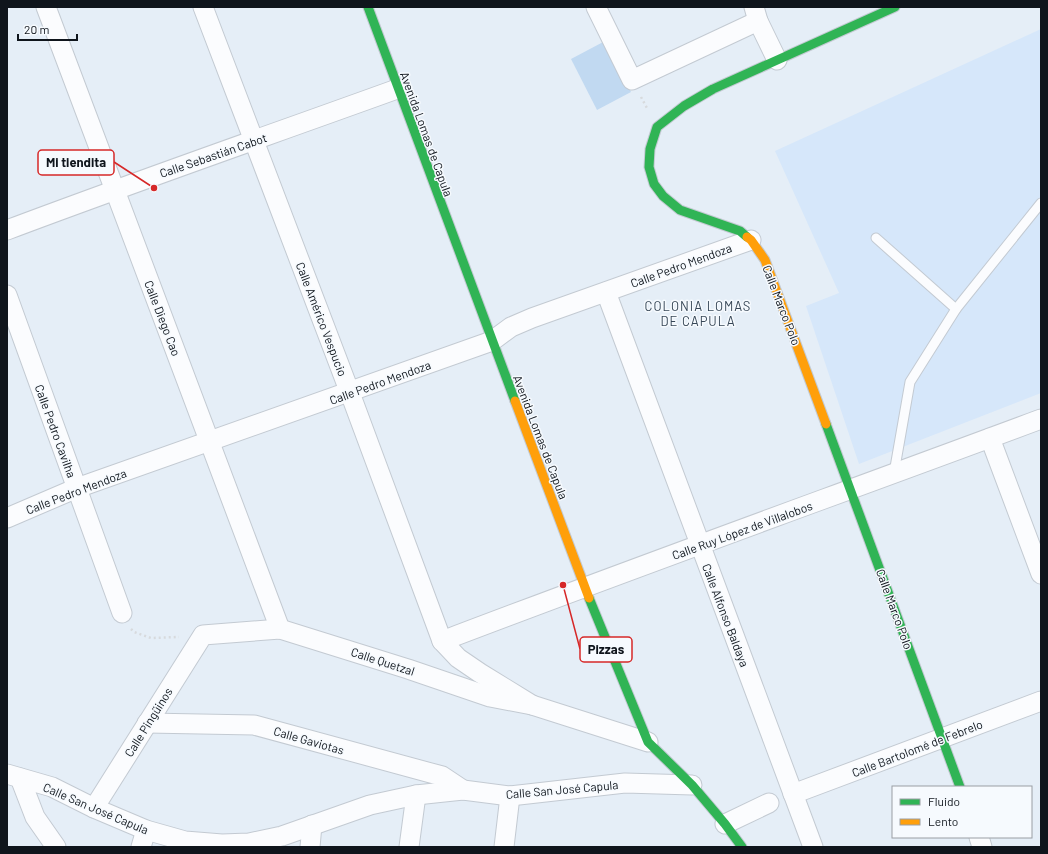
<svg xmlns="http://www.w3.org/2000/svg" width="1048" height="854" font-family="Barlow,sans-serif">
	<style>
		.built { fill: #d6e7fa }
		.green { fill: #c1d9f1 }
		.lines { fill: none; stroke-linecap: round; stroke-linejoin: round }
		.lane-casing { stroke: #c3cad2; stroke-width: 11 }
		.street-casing { stroke: #c3cad2; stroke-width: 21 }
		.fast-casing { stroke: #c3cad2; stroke-width: 11 }
		.slow-casing { stroke: #c3cad2; stroke-width: 11 }
		.path { stroke: #d7dadd; stroke-width: 2.5; stroke-dasharray: 2 3; stroke-linecap: butt }
		.lane { stroke: #fbfcfe; stroke-width: 9 }
		.street { stroke: #fbfcfe; stroke-width: 19 }
		.fast { stroke: #30b455; stroke-width: 9 }
		.slow { stroke: #ff9f0a; stroke-width: 9 }
		.labels { text-anchor: middle; dominant-baseline: central; stroke-width: 3; stroke-linejoin: round; paint-order: stroke }
		.street-label { font-size: 12px; fill: #0f151c; stroke: #f6fafe }
		.neighbourhood-label { font-size: 13px; letter-spacing: 1px; fill: #374757; stroke: #f6fafe }
		.leader { fill: none; stroke: #d62828; stroke-width: 1.5 }
		.callout-dot { fill: #d62828; stroke: #f6fafe; stroke-width: 1.5 }
		.callout { fill: #f6fafe; stroke: #d62828; stroke-width: 1.5 }
		.callout-label { font-size: 13px; text-anchor: middle; font-weight: bold; fill: #0f151c }
	</style>
	<rect width="100%" height="100%" fill="#e5eef7"/>
	<path class="built" d="M1041 29V393L859 464 806 306 839 293 775 151Z"/>
	<path class="green" d="M605 41 631 92 597 110 571 59Z"/>
	<g class="lines">
		<g class="lane-casing">
			<g id="lane">
				<path d="M876 238 956 309"/>
				<path d="M894 473 910 382 956 309 1041 203"/>
			</g>
		</g>
		<g class="street-casing">
			<g id="street">
				<path d="M46 7 280 629"/>
				<path d="M203 7 350 393 442 641 458 658 480 673 532 705"/>
				<path d="M596 7 632 80 758 21"/>
				<path d="M754 7 758 21 777 60"/>
				<path d="M7 230C137 181 267 136 397 89"/>
				<path d="M606 292 813 847"/>
				<path d="M7 295 122 613"/>
				<path d="M990 438 1041 574"/>
				<path d="M7 518 77 488 492 341 511 327 532 318 751 240"/>
				<path d="M442 641C641 565 842 493 1041 419"/>
				<path d="M147 723 254 725 442 776 463 790"/>
				<path d="M7 774 52 787 94 808 146 830 185 841 222 844 249 843 282 836 370 805 416 795 463 790 510 796 625 783 692 785"/>
				<path d="M20 778 35 817 56 847"/>
				<path d="M793 794 1041 701"/>
				<path d="M94 808 203 635 280 629 408 669 490 697 532 705 648 742"/>
				<path d="M725 824 769 803"/>
				<path d="M979 837 982 847"/>
				<path d="M141 847 146 830"/>
				<path d="M310 847 312 825"/>
				<path d="M409 847 416 795"/>
				<path d="M504 847 510 796"/>
			</g>
		</g>
		<g class="fast-casing">
			<g id="fast">
				<path d="M368 7 515 401"/>
				<path d="M747 237 740 231 680 210 663 196 654 184 649 167 650 149 657 127 684 106 713 89 895 7"/>
				<path d="M826 424 960 787"/>
				<path d="M589 598 648 742 692 785 725 824 742 847"/>
			</g>
		</g>
		<g class="slow-casing">
			<g id="slow">
				<path d="M747 237 751 240 765 260 826 424"/>
				<path d="M515 401 589 598"/>
			</g>
		</g>
		<g class="path">
			<path d="M641 97 647 108"/>
			<path d="M131 629 134 632 151 638 179 637"/>
		</g>
		<use href="#lane" class="lane"/>
		<use href="#street" class="street"/>
		<use href="#fast" class="fast"/>
		<use href="#slow" class="slow"/>
	</g>
	<g class="labels">
		<g class="street-label">
			<text transform="translate(427 134) rotate(70)">Avenida Lomas de Capula</text>
			<text transform="translate(213 155) rotate(-19)">Calle Sebastián Cabot</text>
			<text transform="translate(681 265) rotate(-20)">Calle Pedro Mendoza</text>
			<text transform="translate(782 305) rotate(69)">Calle Marco Polo</text>
			<text transform="translate(163 318) rotate(69)">Calle Diego Cao</text>
			<text transform="translate(322 319) rotate(69)">Calle Américo Vespucio</text>
			<text transform="translate(380 382) rotate(-20)">Calle Pedro Mendoza</text>
			<text transform="translate(56 431) rotate(70)">Calle Pedro Cavilha</text>
			<text transform="translate(541 437) rotate(69)">Avenida Lomas de Capula</text>
			<text transform="translate(76 491) rotate(-21)">Calle Pedro Mendoza</text>
			<text transform="translate(742 530) rotate(-20)">Calle Ruy López de Villalobos</text>
			<text transform="translate(895 609) rotate(70)">Calle Marco Polo</text>
			<text transform="translate(726 615) rotate(69)">Calle Alfonso Baldaya</text>
			<text transform="translate(383 661) rotate(18)">Calle Quetzal</text>
			<text transform="translate(148 722) rotate(-58)">Calle Pingüinos</text>
			<text transform="translate(309 740) rotate(16)">Calle Gaviotas</text>
			<text transform="translate(917 748) rotate(-21)">Calle Bartolomé de Febrelo</text>
			<text transform="translate(562 789) rotate(-5)">Calle San José Capula</text>
			<text transform="translate(96 808) rotate(23)">Calle San José Capula</text>
		</g>
		<g class="neighbourhood-label">
			<text x="698" y="306">COLONIA LOMAS<tspan x="698" dy="15">DE CAPULA</tspan></text>
		</g>
	</g>
	<path class="leader" d="M154 188L114 162M563 585L580 649"/>
	<g class="callout-dot">
		<circle cx="154" cy="188" r="4"/>
		<circle cx="563" cy="585" r="4"/>
	</g>
	<g class="callout">
		<rect x="38" y="150" width="76" height="25" rx="4"/>
		<rect x="580" y="637" width="52" height="25" rx="4"/>
	</g>
	<g class="callout-label">
		<text x="76" y="167">Mi tiendita</text>
		<text x="606" y="654">Pizzas</text>
	</g>
	<rect width="1048" height="854" fill="none" stroke="#0f151c" stroke-width="16"/>
	<rect x="892" y="786" width="140" height="52" fill="#f6fafe" stroke="#9a9ea4"/>
	<rect x="900" y="799" width="20" height="6" fill="#30b455" stroke="#9a9ea4"/>
	<text x="928" y="806" font-size="12" fill="#0f151c">Fluido</text>
	<rect x="900" y="819" width="20" height="6" fill="#ff9f0a" stroke="#9a9ea4"/>
	<text x="928" y="826" font-size="12" fill="#0f151c">Lento</text>
	<path d="M18 34v6h59v-6" fill="none" stroke="#0f151c" stroke-width="2"/>
	<text x="24" y="34" font-size="12" fill="#0f151c" stroke="#f6fafe" stroke-width="3" paint-order="stroke">20 m</text>
</svg>
